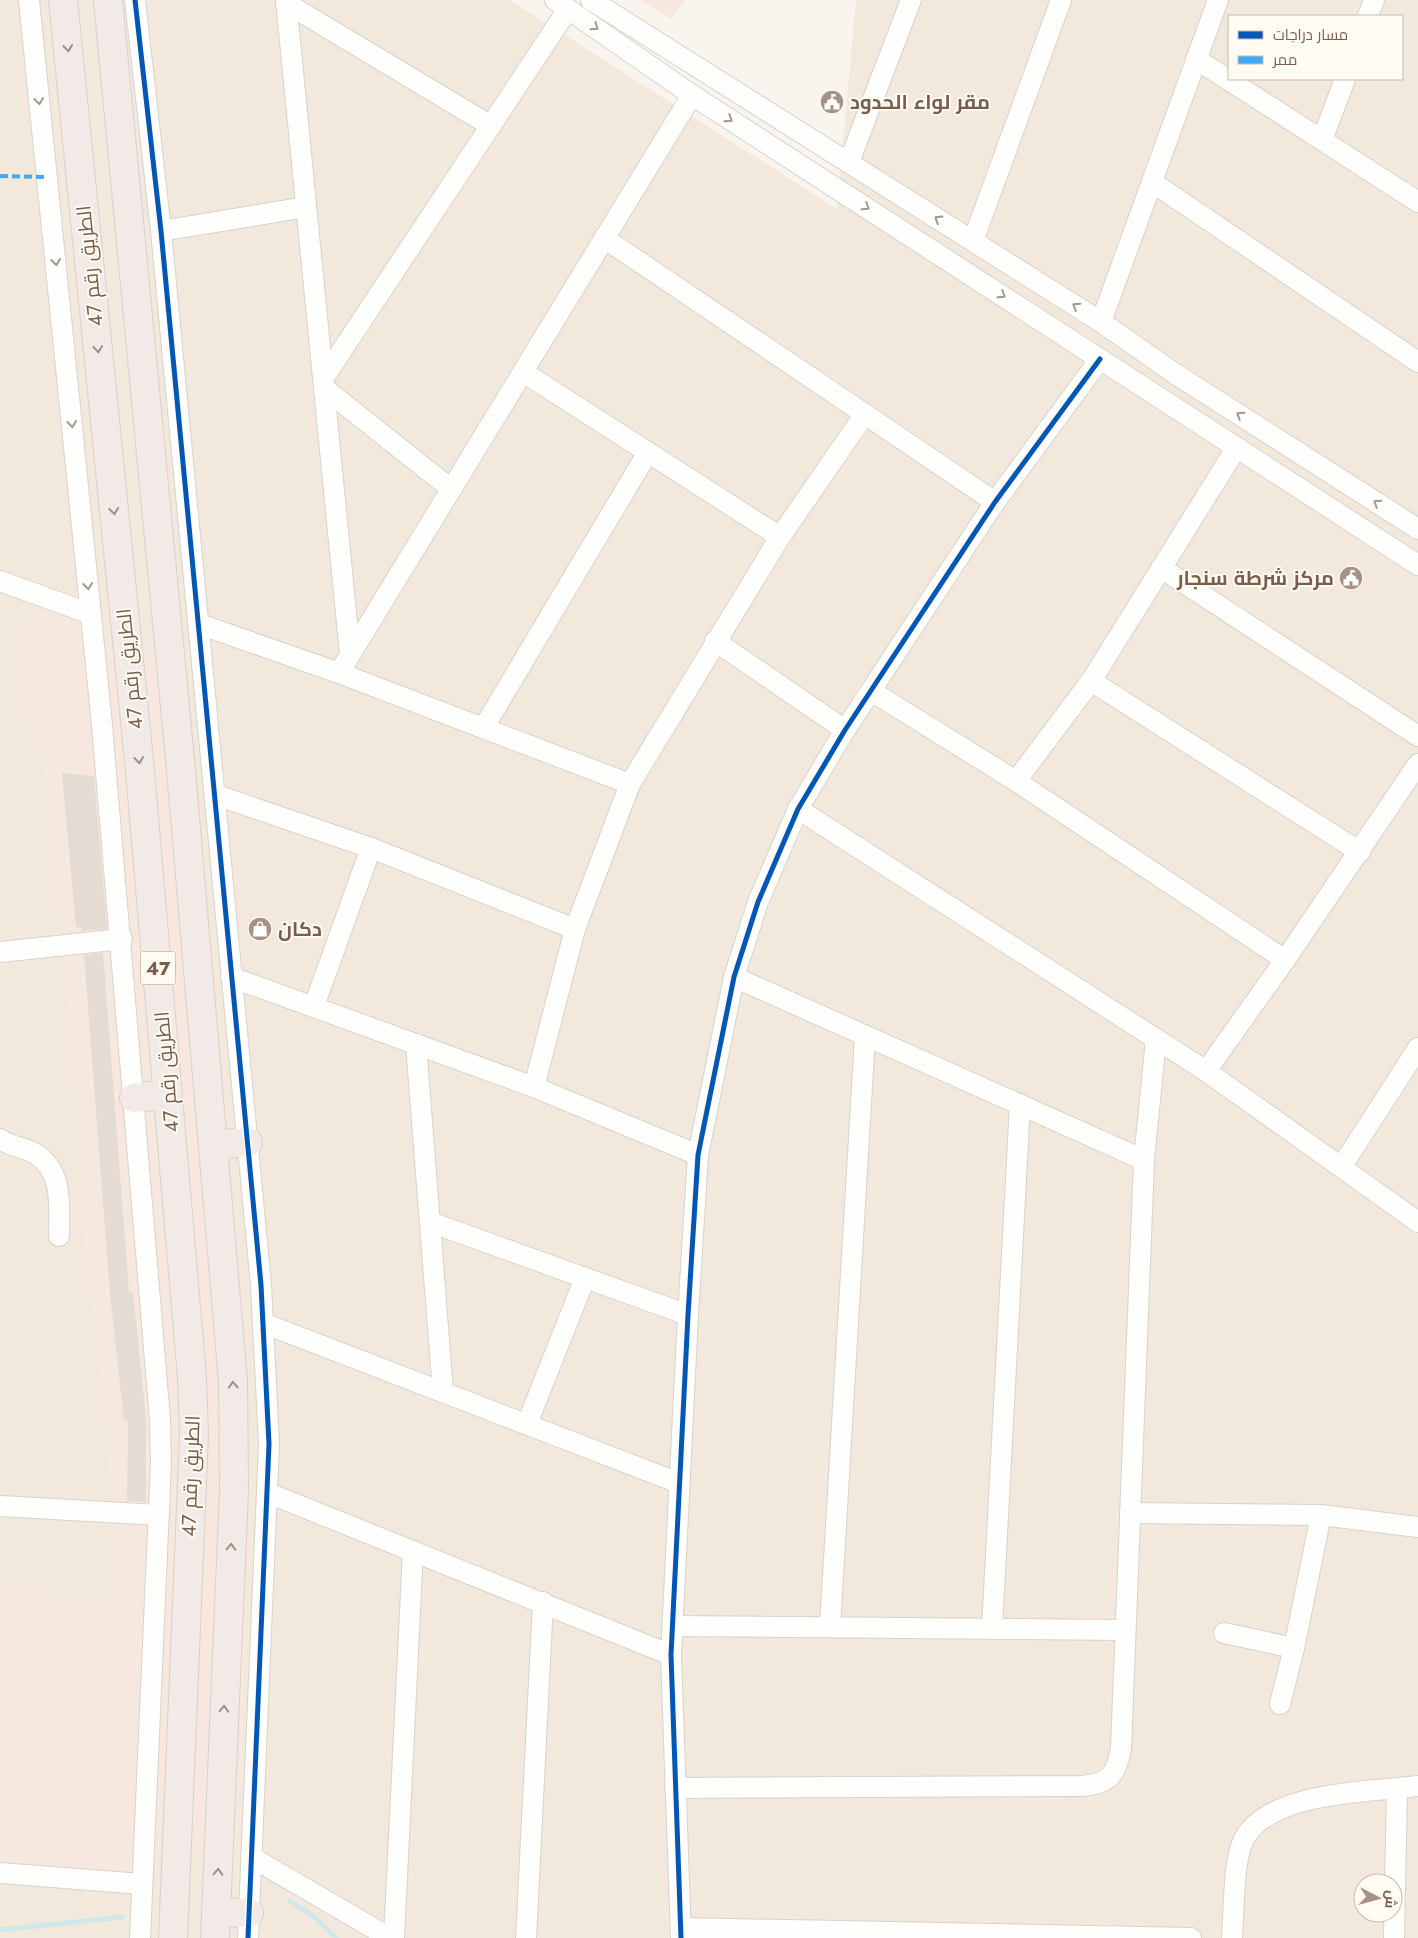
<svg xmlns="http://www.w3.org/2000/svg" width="1418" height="1938" font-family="Jost,Cairo,sans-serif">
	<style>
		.residential { fill: #f2e8dc; fill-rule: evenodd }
		.commercial { fill: #f7e8df }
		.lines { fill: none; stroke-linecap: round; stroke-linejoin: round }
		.stream { stroke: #cfe8ea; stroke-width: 5 }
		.building { fill: #e4dbd3 }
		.minor-casing { stroke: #d9d2cc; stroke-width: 22 }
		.highway-casing { stroke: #dad1ca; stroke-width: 30 }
		.minor { stroke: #fefefc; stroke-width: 20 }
		.highway { stroke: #f2eae6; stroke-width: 28 }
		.quiet { stroke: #3fa9f5; stroke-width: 4; stroke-dasharray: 8 4; stroke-linecap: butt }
		.cycleway-casing { stroke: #fffaf2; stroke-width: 8 }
		.cycleway { stroke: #0057b8; stroke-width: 5 }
		.oneway { stroke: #a99589 }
		.oneway2 { stroke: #a58e81 }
		.labels { text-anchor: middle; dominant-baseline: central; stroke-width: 4; stroke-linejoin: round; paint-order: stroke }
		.shield { fill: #fffaf2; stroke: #a38c7d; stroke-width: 1 }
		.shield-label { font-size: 19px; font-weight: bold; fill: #7b5d4b }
		.poi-label { font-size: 20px; font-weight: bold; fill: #7b5d4b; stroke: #fffaf2; text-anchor: start }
		.street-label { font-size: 20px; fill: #7b5d4b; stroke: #fffaf2 }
	</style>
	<rect width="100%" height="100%" fill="#f9f5ee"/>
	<path class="residential" d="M0 0H510L837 209 856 0H1418V1938H0ZM1229 16H1402V79H1229ZM1363 1883H1393V1913H1363Z"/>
	<g class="commercial">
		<path d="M640 0H685L671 19Z"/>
		<path d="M29 601 174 663 239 1295 249 1466 241 1827 124 1882 0 1871 2 1595 116 1602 108 1423 87 1256 73 1040 41 722 25 719Z"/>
	</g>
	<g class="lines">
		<g class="stream">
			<path d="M290 1901 312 1915 336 1938"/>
			<path d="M0 1930 122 1917"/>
		</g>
	</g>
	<g class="building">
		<path d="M62 773 94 776 107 929 82 931V928L76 927Z"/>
		<path d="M103 953 129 1292 133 1291 146 1419V1502L127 1501 128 1421H124L110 1294 84 955Z"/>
	</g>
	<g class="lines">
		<g class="minor-casing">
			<g id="minor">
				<path d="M29 0 102 725 160 1420 161 1463 140 1938"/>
				<path d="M135 0 161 231 261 1285 269 1444 248 1938"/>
				<path d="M286 0 350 654"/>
				<path d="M555 0 692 95 1418 565"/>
				<path d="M591 0 1101 322 1177 375 1418 529"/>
				<path d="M286 3 491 126"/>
				<path d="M1368 16 1374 0"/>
				<path d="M1196 59 1418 202"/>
				<path d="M1322 140 1345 79"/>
				<path d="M849 162 911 0"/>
				<path d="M1152 182 1418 362"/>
				<path d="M161 231 306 207"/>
				<path d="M604 238 995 502"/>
				<path d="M973 241 1061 0"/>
				<path d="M1101 322 1218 0"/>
				<path d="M523 372 780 537"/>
				<path d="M323 379 568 9"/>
				<path d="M324 388 451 489"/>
				<path d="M1237 447 1091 681 1360 852"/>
				<path d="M1161 568 1418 736"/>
				<path d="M0 581 91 614"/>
				<path d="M199 624 339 673 630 784"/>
				<path d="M715 641 845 730"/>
				<path d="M339 673 692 95"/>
				<path d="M871 691 1016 781 1285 960"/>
				<path d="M484 727 648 452"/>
				<path d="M1016 781 1091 681"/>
				<path d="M216 795 371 848 575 929"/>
				<path d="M798 809 1206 1071 1418 1222"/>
				<path d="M0 952 122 939"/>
				<path d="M231 977 534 1087 698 1155"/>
				<path d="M734 977 1144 1160"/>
				<path d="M314 1006 371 848"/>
				<path d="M416 1044 443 1392"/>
				<path d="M1206 1071 1285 960 1418 764"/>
				<path d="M534 1087 575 929 630 784 780 537 865 414"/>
				<path d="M0 1139C10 1147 25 1147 36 1154 64 1173 59 1206 59 1236"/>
				<path d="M1342 1166 1418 1048"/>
				<path d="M430 1222 688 1315"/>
				<path d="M263 1323 679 1483"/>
				<path d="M527 1424 585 1278"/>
				<path d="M268 1493 671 1655"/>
				<path d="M0 1506 159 1515"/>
				<path d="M1130 1513 1321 1515 1418 1527"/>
				<path d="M673 1626 1125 1630"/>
				<path d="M830 1627 865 1036"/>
				<path d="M992 1629 1020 1104"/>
				<path d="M1224 1633 1294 1648"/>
				<path d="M1280 1704 1294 1648 1321 1515"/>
				<path d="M675 1788 1081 1786C1109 1784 1116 1775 1121 1749L1144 1160 1156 1039"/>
				<path d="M251 1857 390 1938"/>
				<path d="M0 1873 142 1884"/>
				<path d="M681 1928 1191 1938"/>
				<path d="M394 1938 413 1551"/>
				<path d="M526 1938 543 1602"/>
				<path d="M681 1938 671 1655 688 1315 698 1155 734 977 758 902 798 809 845 730 995 502 1100 359"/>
				<path d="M1232 1938C1234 1913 1233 1859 1244 1839 1270 1791 1370 1792 1418 1786"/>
				<path d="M1394 1938 1397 1789"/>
			</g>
		</g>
		<g class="highway-casing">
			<g id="highway">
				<path d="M63 0 140 771 192 1377 194 1434 173 1938"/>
				<path d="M108 0 181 770 233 1382 234 1490 215 1938"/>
				<path d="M134 1098 168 1094"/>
				<path d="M213 1145 248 1142"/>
				<path d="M216 1912 249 1913"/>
			</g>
		</g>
		<use href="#minor" class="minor"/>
		<use href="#highway" class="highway"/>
		<path class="quiet" d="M0 176 47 177"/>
		<g class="cycleway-casing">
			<g id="cycleway">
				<path d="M135 0 161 231 261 1285 269 1444 248 1938"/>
				<path d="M681 1938 671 1655 688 1315 698 1155 734 977 758 902 798 809 845 730 995 502 1100 359"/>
			</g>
		</g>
		<use href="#cycleway" class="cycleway"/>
	</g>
	<defs><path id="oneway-chevron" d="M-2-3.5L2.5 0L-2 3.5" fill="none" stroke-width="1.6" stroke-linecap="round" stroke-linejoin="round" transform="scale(1.25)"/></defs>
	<g class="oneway">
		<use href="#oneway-chevron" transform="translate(595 27) rotate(35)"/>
		<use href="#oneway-chevron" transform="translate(39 101) rotate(84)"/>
		<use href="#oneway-chevron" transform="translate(729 119) rotate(33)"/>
		<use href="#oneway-chevron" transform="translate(866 207) rotate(33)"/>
		<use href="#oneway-chevron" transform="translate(938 219) rotate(-148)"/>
		<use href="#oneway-chevron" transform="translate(56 262) rotate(84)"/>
		<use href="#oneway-chevron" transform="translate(1002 295) rotate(33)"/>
		<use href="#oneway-chevron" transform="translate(1076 306) rotate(-147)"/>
		<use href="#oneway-chevron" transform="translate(1240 415) rotate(-147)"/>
		<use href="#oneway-chevron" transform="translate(72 424) rotate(84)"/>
		<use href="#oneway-chevron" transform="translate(1377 503) rotate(-147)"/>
		<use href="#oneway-chevron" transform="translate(88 586) rotate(84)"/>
	</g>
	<g class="oneway2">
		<use href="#oneway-chevron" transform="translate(68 48) rotate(84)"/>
		<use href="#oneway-chevron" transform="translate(98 349) rotate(84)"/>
		<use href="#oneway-chevron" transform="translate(114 511) rotate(84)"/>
		<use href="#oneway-chevron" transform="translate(139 760) rotate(84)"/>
		<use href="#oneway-chevron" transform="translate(233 1385) rotate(-93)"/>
		<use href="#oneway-chevron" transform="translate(231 1547) rotate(-88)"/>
		<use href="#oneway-chevron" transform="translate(224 1709) rotate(-88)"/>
		<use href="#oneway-chevron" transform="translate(218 1872) rotate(-88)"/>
	</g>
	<defs>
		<g id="civic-disc" transform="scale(1.25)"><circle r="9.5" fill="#a79284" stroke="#fffaf2"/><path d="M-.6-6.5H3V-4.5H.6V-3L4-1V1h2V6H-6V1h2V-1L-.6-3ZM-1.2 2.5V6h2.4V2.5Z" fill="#fff"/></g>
		<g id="shop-disc" transform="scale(1.25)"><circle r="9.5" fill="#a79284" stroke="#fffaf2"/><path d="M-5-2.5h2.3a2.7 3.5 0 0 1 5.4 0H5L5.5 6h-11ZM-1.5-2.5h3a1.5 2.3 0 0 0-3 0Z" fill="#fff"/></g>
	</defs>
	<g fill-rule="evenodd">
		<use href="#civic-disc" x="832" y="102"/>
		<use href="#civic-disc" x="1351" y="578"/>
		<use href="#shop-disc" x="260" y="929"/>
	</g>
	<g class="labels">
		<rect class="shield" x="140.5" y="951.5" width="35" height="33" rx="4"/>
		<g class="shield-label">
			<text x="158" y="968">47</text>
		</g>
		<g class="poi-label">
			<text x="850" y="102">مقر لواء الحدود</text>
			<text x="1334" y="578" text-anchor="end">مركز شرطة سنجار</text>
			<text x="278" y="929">دكان</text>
		</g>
		<g class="street-label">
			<text transform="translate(90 266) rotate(-96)">الطريق رقم 47</text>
			<text transform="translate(130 669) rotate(-96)">الطريق رقم 47</text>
			<text transform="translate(167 1072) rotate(-95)">الطريق رقم 47</text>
			<text transform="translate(191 1476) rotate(-88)">الطريق رقم 47</text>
		</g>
	</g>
	<rect x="1228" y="15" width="175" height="65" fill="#fffaf2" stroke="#cabbaf"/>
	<rect x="1238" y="31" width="25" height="8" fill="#0057b8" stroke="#cabbaf"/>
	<text x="1273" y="40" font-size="15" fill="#7b5d4b">مسار دراجات</text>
	<rect x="1238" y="56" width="25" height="8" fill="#3fa9f5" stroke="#cabbaf"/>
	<text x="1273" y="65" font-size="15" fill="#7b5d4b">ممر</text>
	<g transform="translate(1378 1898) rotate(96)"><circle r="24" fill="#fffaf2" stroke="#cabbaf"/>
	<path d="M0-4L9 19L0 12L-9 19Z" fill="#a79284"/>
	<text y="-8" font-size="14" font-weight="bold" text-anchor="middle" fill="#7b5d4b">ش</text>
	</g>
</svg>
